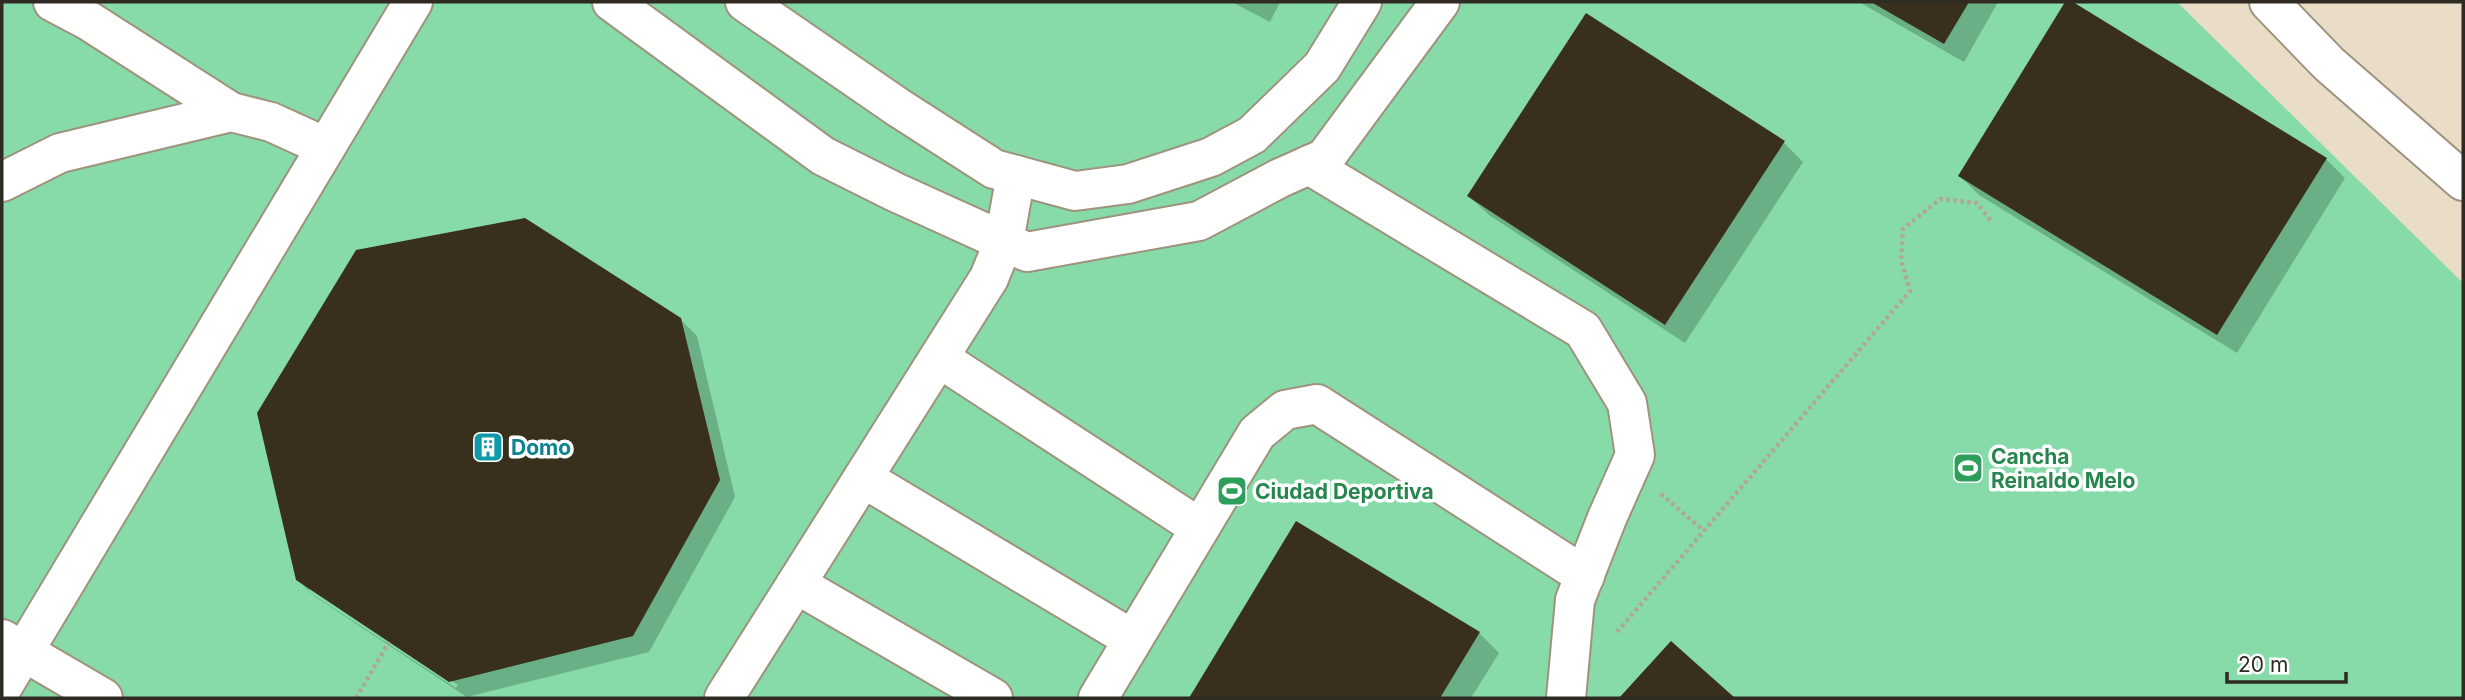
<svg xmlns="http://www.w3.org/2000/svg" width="2465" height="700" font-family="Inter,sans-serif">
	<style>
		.green { fill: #86dba8 }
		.shadow { fill: #0003; fill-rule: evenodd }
		.building { fill: #392f1d }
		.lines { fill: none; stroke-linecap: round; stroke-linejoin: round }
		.minor-casing { stroke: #9e937e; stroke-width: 42 }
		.path { stroke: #b0a795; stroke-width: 4.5; stroke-dasharray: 3.5 3.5; stroke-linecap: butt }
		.minor { stroke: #fff; stroke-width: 38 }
		.labels { text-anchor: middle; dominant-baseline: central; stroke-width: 7; stroke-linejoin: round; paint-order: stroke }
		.culture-label { font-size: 21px; font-weight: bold; fill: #0d838f; stroke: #fff; text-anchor: start }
		.leisure-label { font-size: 21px; font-weight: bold; fill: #27864d; stroke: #fff; text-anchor: start }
	</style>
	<rect width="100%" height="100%" fill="#e9ddc7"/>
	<path class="green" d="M2 2H2177L2463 283V698H2Z"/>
	<g class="shadow">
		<path d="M1232 2H1280L1270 22Z"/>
		<path d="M1859 2H1998L1964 62Z"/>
		<path d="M2068 2 2326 159 2345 178 2237 353 1979 195 1960 176Z"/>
		<path d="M1587 15 1784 143 1803 162 1685 343 1489 215 1469 196Z"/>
		<path d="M680 319 697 336 735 497 649 652 467 697 314 596 297 579ZM309 587 458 685 456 688 309 592Z"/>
		<path d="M1296 523 1479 633 1499 653 1471 698H1191Z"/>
		<path d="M1671 643 1732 698H1621Z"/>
	</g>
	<g class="building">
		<path d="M1871 2H1969L1944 44Z"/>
		<path d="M2065 2H2073L2327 158 2217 335 1958 176Z"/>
		<path d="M1586 13 1785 141 1665 325 1467 196Z"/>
		<path d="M525 218 681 318 720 480 633 636 449 682 296 580 257 413 356 250Z"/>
		<path d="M1296 521 1480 632 1440 698H1189Z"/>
		<path d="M1671 641 1735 698H1619Z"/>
	</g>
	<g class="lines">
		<g class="minor-casing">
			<g id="minor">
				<path d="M53 2 89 21 231 112"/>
				<path d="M612 2 823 156 895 192 1027 252 1199 221 1280 178 1325 158 1440 2"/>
				<path d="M745 2 899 108 994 169 1075 191 1128 184 1211 157 1252 135 1322 67 1362 2"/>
				<path d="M2269 2 2329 64 2463 181"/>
				<path d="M1309 165 1583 330 1627 403 1635 455 1607 518 1575 600 1566 698"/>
				<path d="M2 182 60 153 231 112 271 122 326 147"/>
				<path d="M939 358 1200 528"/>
				<path d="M863 478 1132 639"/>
				<path d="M796 584 993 698"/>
				<path d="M2 639 103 698"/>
				<path d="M2 688 413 2"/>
				<path d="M724 698 989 278 1004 241 1016 175"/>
				<path d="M1098 698 1257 433 1285 410 1317 404 1585 576"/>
			</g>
		</g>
		<g class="path">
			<path d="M1661 494 1704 531"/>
			<path d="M1617 632 1910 291 1901 260 1903 229 1940 199 1977 203 1991 221"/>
			<path d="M356 698 389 642"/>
		</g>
		<use href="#minor" class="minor"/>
	</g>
	<defs>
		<g id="building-square" transform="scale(1.575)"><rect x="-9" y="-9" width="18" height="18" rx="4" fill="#0f9aa8" stroke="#fff"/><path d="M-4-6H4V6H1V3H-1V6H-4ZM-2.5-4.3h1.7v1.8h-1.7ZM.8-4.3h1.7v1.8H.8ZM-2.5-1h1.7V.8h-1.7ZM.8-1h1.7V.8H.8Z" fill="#fff"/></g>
		<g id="stadium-square" transform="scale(1.575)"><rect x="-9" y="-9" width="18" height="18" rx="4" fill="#2e9e5b" stroke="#fff"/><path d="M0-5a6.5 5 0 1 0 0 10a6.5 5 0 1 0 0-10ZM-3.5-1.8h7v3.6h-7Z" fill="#fff"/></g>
	</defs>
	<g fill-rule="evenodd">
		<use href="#building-square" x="488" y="447"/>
		<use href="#stadium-square" x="1968" y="468"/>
		<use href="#stadium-square" x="1232" y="491"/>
	</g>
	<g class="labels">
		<g class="culture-label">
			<text x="511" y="447">Domo</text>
		</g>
		<g class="leisure-label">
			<text x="1991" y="456">Cancha<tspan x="1991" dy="24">Reinaldo Melo</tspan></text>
			<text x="1255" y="491">Ciudad Deportiva</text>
		</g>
	</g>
	<rect width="2465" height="700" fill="none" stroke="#2f2b22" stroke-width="7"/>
	<path d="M2227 672v10h119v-10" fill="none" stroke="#2f2b22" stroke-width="3.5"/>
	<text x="2238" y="672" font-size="21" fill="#2f2b22" stroke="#ffffff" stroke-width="5" paint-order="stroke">20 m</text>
</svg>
